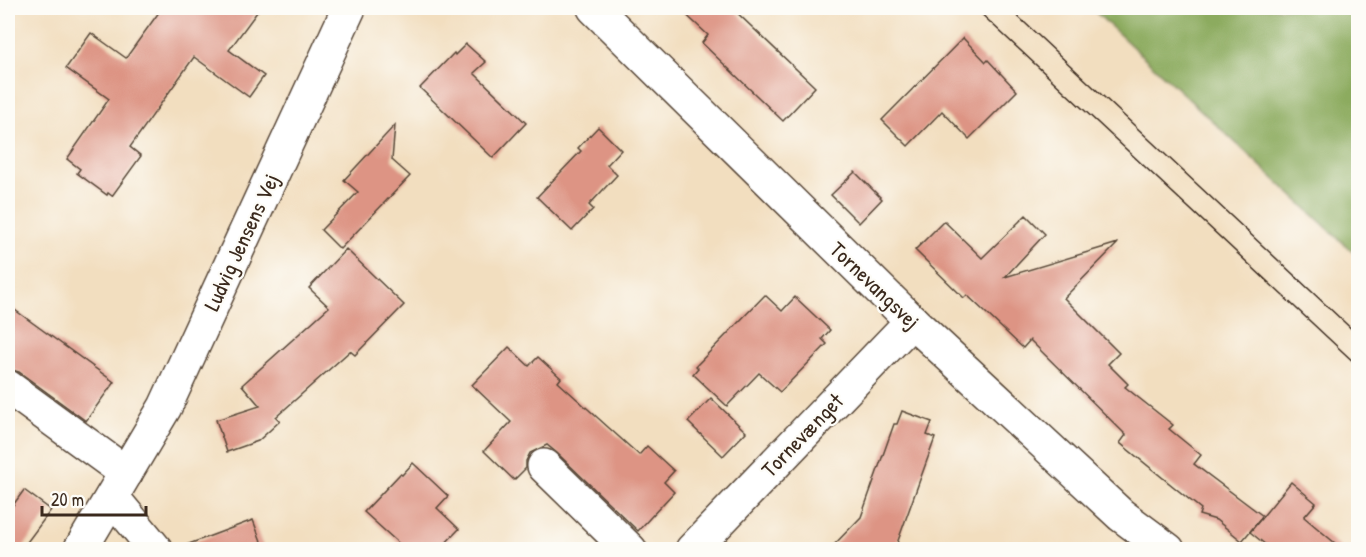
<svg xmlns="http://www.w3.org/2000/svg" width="1366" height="557" font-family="'Patrick Hand',sans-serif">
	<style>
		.forest { fill: #8cab5e; stroke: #646a3e; stroke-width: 1.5 }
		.building { fill: #dd9484 }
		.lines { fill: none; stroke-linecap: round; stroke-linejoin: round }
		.minor-casing { stroke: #564536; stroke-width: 36 }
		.tertiary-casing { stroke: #564536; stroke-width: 36 }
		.minor { stroke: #fff; stroke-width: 33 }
		.tertiary { stroke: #fff; stroke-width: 33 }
		.tram { stroke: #3b2a1e; stroke-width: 1.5 }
		.labels { text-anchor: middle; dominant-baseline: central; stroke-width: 4.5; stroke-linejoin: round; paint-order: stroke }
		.street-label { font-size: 22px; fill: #3b2a1e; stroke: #fdfcf7 }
	</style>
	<rect width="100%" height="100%" fill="#fdfcf7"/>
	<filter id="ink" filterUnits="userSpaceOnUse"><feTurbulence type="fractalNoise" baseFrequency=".0167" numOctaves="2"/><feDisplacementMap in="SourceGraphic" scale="12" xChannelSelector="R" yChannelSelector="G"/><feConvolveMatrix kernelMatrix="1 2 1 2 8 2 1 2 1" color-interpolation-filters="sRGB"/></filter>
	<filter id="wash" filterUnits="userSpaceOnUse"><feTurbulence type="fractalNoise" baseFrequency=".008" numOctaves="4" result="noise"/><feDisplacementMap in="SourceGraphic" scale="24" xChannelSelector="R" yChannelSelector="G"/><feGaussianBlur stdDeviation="1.35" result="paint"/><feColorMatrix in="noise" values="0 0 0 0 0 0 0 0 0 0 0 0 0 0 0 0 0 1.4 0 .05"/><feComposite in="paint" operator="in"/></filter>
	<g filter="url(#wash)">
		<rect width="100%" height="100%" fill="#f2debf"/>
		<path class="forest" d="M1091 8H1358V248L1353 252Z"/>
		<g id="blocks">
			<g class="building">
				<path d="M162 8H260L229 50 264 76 249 97 194 57 130 147 141 156 112 196 108 193 107 195 77 173 80 169 67 159 109 99 66 68 91 33 126 58Z"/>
				<path d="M679 8H732L815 87 783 121 702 43 708 35Z"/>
				<path d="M963 38 986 62 988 60 1017 91 969 139 942 111 908 146 882 120Z"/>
				<path d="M466 44 486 62 474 73 526 123 493 158 420 88 454 53 455 55Z"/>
				<path d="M395 125 392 160 410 176 340 249 321 230 358 192 344 180Z"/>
				<path d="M598 127 621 150 607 165 617 175 589 205 593 209 572 231 537 197 581 151 578 148Z"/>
				<path d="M855 172 882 199 859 223 831 195Z"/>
				<path d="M1026 215 1045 234 1005 277 1118 243 1064 298 1119 353 1108 364 1128 384 1125 387 1173 425 1169 429 1201 455 1194 464 1263 516 1242 541 1216 520 1199 515 1201 509 1120 443 1126 435 1030 340 1023 348 967 295 964 298 915 250 944 221 982 258Z"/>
				<path d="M346 249 404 305 355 355 350 351 276 417 280 421 258 441 227 452 216 420 260 406 242 385 329 307 309 288Z"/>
				<path d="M765 295 782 311 795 297 830 330 822 339 827 344 780 392 759 373 727 406 693 374 698 368 696 366Z"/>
				<path d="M8 305 114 382 86 421 19 372 8 369Z"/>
				<path d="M509 347 529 366 538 357 561 378 558 382 639 455 647 446 674 471 664 482 674 492 638 531 557 453 547 445 530 453 526 461V468L514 480 484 451 511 422 472 385Z"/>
				<path d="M711 398 746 432 723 456 688 422Z"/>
				<path d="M902 411 932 422 927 435 935 438 895 549H830L861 517 894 424H897Z"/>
				<path d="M413 463 448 496 437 508 459 529 440 549H405L364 512 400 474 402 475Z"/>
				<path d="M1291 482 1316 503 1304 517 1342 549H1271L1250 532Z"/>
				<path d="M24 490 51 510 22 549H8V512Z"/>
				<path d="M253 520 264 549H182L181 547Z"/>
			</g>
		</g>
	</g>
	<g filter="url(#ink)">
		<use href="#blocks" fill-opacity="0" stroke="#564536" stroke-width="1.5"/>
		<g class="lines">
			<g class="minor-casing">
				<g id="minor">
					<path d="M594 8 912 321 1121 515 1168 550"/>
					<path d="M8 387 126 473"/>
					<path d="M544 466 630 550"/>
					<path d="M112 497 156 550"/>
					<path d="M692 550 912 321"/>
				</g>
			</g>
			<g class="tertiary-casing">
				<path id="tertiary" d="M80 550 165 407 349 8"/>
			</g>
			<use href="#minor" class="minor"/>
			<use href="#tertiary" class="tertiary"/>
			<g class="tram">
				<path d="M975 8 1358 366"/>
				<path d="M1009 8 1358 335"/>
			</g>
		</g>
	</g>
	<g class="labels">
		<g class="street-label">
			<text transform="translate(241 242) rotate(-65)">Ludvig Jensens Vej</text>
			<text transform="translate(875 285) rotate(44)">Tornevangsvej</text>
			<text transform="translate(802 435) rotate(-46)">Tornevænget</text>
		</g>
	</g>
	<rect width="1366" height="557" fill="none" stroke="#fdfcf7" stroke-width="30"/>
	<path d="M42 506v9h104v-9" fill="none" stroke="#3b2a1e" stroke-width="3"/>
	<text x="51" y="506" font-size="18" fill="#3b2a1e" stroke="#fdfcf7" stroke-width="4.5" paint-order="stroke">20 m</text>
</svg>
